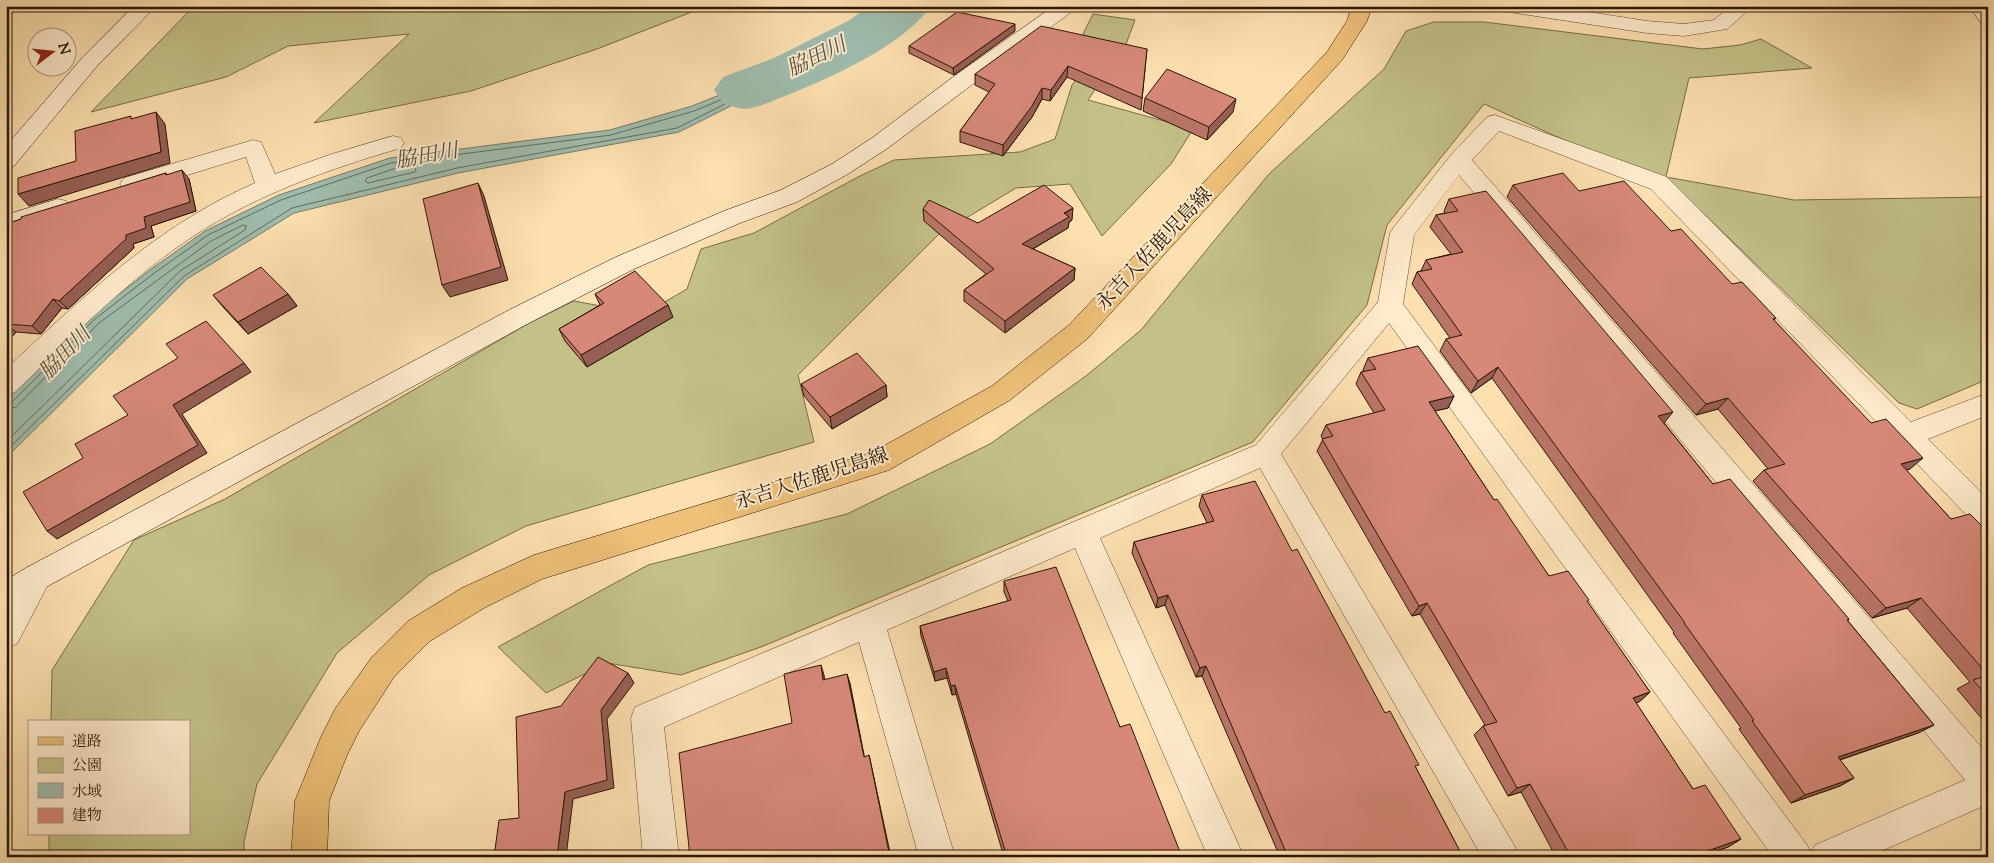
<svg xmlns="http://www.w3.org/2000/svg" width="1994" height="863" font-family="'Sorts Mill Goudy','Noto Serif JP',serif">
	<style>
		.green { fill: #c3c188; stroke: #776c45 }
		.water { fill: #9fbdae; stroke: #717b69 }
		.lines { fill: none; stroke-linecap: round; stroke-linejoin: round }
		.shore { stroke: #656a58; stroke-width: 1 }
		.river { fill: #9fbdae; fill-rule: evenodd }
		.street-casing { stroke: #60492e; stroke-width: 1 }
		.secondary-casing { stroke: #2b1702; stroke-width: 1 }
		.primary-casing { stroke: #2b1702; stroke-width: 1 }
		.street { fill: #feebcc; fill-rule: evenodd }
		.secondary { fill: #feebcc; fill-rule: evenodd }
		.primary { fill: #eec078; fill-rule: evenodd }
		.wall { fill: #b97568; stroke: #2b1702 }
		.shaded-wall { fill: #965f55; stroke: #2b1702 }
		.building { fill: #d78879; stroke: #2b1702 }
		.labels { text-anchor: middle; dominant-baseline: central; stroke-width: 4; stroke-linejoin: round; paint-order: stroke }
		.street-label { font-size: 20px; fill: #2b1702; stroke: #feebcc }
		.water-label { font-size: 21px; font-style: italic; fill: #54513e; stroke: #feebcc }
	</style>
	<rect width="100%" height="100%" fill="#fde0b0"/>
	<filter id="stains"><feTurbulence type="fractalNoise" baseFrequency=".004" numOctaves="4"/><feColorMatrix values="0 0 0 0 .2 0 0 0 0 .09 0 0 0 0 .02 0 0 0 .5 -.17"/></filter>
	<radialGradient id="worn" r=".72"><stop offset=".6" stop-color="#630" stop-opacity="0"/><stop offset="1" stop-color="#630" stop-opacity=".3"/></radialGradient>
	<g class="green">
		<path d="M194 6H707L597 49 471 91 314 123 409 34 288 46 226 77 91 112Z"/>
		<path d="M1093 14 1135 20 1126 44 1088 100 1193 129 1171 164 1102 236 1070 184 1016 188 938 235 798 375 814 442 526 526 429 575 337 653 257 784 244 842V857H49V834H189V722H51L52 670 134 540 225 499 531 322 574 301 644 314 687 289 701 249 754 233 858 177 894 160 1020 152 1055 139 1072 85 1099 48 1083 34Z"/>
		<path d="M1434 22H1484L1703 49 1740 45 1761 39 1812 68 1689 78 1666 177 1794 200 1988 197V379L1917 409 1899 403 1666 177 1602 157 1484 104 1387 225 1367 305 1253 442 761 647 681 675 607 663 546 693 498 647 648 565 847 514 990 444 1086 376 1141 330 1269 174 1384 69 1406 31Z"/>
	</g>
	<path class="water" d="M880 31 679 132 458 173 294 213 187 279 6 458V400L92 315 150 270 205 231 279 195 390 158 610 130 692 106Z"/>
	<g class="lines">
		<g class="shore">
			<path d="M414 167 416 169 415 172 368 183 365 181 367 178 393 169Z"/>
			<path d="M6 404 12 402 95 319 153 274 208 235 281 200 391 163 611 135 694 111 723 99 726 100 725 104 677 128 457 168 292 208 184 276 6 451"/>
			<path d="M6 410 16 407 99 323 211 241 243 225 246 226 245 230 180 271 6 442"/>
		</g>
		<path class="river" d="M868 6H931C903 46 830 78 785 96 773 100 759 108 745 109 738 109 729 105 723 103L714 90 723 77 774 58 850 20Z"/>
		<g class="street-casing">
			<g id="street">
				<path d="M1054 6H1077L1074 10 965 90 957 92 949 90 946 85 949 80Z"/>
				<path d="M1499 6H1550L1647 21 1684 24 1714 20 1731 6H1753L1727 29 1684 36 1647 33 1509 12 1502 10Z"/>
				<path d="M1969 6H1988V25L1981 23Z"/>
				<path d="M1495 115 1667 177 1911 422 1988 393V415L1928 439 1988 499V530L1978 527 1899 445 1895 444 1893 439 1651 189 1499 131 1472 160 1988 755V804L1868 857H1773L1389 323 1281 454 1514 845 1520 857H1482L1260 468 1100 538 1244 857H1208L1075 548 887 630 955 857H919L859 642 664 727 679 857H643L631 718 635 707 1256 445 1378 302 1390 233 1394 227 1451 155 1487 117ZM1459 175 1965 780 1815 845 1811 853 1807 845 1403 304 1414 235Z"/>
				<path d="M393 136 401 138 404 143 401 148C329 169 258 194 195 235 128 279 72 337 15 392L6 395V369C83 297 158 225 255 183L246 157 132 192 124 190 120 184 124 178 253 140 261 142 275 174 332 154Z"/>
				<path d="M58 199 66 201 70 207 66 213 6 231V215Z"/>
				<path d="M37 564 48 568 52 577 17 644 6 648V604L26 568Z"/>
			</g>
		</g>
		<g class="secondary-casing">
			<g id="secondary">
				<path d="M134 6H156L97 66 14 166 6 168V146L83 57Z"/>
				<path d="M957 78 965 80 968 85 965 90 888 148 848 174 797 202 740 223 634 269 529 323 48 586 17 606 6 610V580L26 568 511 309 616 257 724 211 781 190 832 164 872 138 949 80Z"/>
			</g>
		</g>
		<g class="primary-casing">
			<path id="primary" d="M1352 6H1372L1367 21 1342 60 1087 339 1010 400 889 470 542 579 484 608 430 641 394 677 359 731 347 755 329 801 327 857H291L295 801 321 737 335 709 372 657 408 621 462 588 534 555 871 453 992 386 1069 325 1327 52 1347 21Z"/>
		</g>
		<use href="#street" class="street"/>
		<use href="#secondary" class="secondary"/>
		<use href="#primary" class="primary"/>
	</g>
	<g class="wall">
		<path d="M1015 31 954 75 909 53V46Z"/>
		<path d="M1147 49 1141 110 1067 77 1050 101 1042 99 1032 117 1003 156 960 142V131L989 92 975 85V74Z"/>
		<path d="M1145 98 1233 112 1207 140 1143 111Z"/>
		<path d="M166 173 168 175 189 179 196 211 151 226 154 237 133 244 134 248 68 309 62 308 41 334 16 332 6 344V224Z"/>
		<path d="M1513 185 1579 191 1671 231 1732 284 1776 318 1774 320 1910 469 1906 470 1951 519 1988 532V726L1957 689 1970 682 1907 608 1872 618 1753 481 1764 470 1768 469 1718 409 1696 415 1507 197Z"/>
		<path d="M1449 199 1664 423 1713 484 1849 619 1848 621 1934 725 1918 733 1840 760 1854 778 1840 786 1791 803 1739 729 1741 728 1673 633 1674 632 1492 378 1471 393 1440 351 1446 339 1450 338 1412 284 1417 272 1421 271 1426 260 1451 254 1430 227 1436 215 1445 213 1444 211Z"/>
		<path d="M923 209 978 223 1072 220 1069 222 1068 228 1033 249 1075 268 1074 280 1005 333 964 301V290L986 274 924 221Z"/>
		<path d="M288 294 297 306 248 334 223 307 213 295Z"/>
		<path d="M595 294 673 317 587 367 565 341 559 329 600 305Z"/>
		<path d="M1368 358 1454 396 1448 408 1435 411 1494 500 1549 576 1587 602 1650 692 1639 702 1636 703 1693 789 1741 839 1728 847 1699 857H1556L1521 792 1508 796 1474 735 1483 726 1485 725 1420 614 1412 616 1317 451 1323 439 1321 436 1326 425 1374 413 1356 384 1361 372H1364L1363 370Z"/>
		<path d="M801 384 886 385 887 397 832 429 804 396Z"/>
		<path d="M1202 495 1292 551 1416 768 1463 857H1280L1202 676 1196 677 1165 605 1156 608 1132 553 1134 542 1207 523 1199 506Z"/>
		<path d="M1004 581 1120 727 1182 857H1004L956 694 952 695 947 678 935 681 921 636 920 626 1008 601 1004 592Z"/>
	</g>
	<g class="shaded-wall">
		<path d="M6 6H16L6 24Z"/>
		<path d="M1015 24V31L954 75 953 68Z"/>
		<path d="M1068 66 1067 77 1050 101 1051 90Z"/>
		<path d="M1042 88V99L1032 117 1003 156V145Z"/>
		<path d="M1236 99 1233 112 1207 140 1209 127Z"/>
		<path d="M156 112 165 124 170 163 29 206 18 194 161 152Z"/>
		<path d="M182 170 189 179 196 211 151 226 154 237 133 244 134 248 68 309 59 301 144 217Z"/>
		<path d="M478 183 484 196 508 280 450 297 442 285Z"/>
		<path d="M1073 208 1072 220 1069 222 1068 228 1022 255V244Z"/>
		<path d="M1075 268 1074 280 1005 333V321Z"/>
		<path d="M288 294 297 306 248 334 238 322Z"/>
		<path d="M53 299 62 308 41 334 32 326Z"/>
		<path d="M668 305 673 317 587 367 581 355Z"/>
		<path d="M6 324H7L16 332 6 344Z"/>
		<path d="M244 363 251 372 182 414 207 453 57 539 47 531 173 405Z"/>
		<path d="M1498 367 1492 378 1471 393 1478 381Z"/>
		<path d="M886 385 887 397 832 429 830 417Z"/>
		<path d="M1454 396 1448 408 1422 414 1429 402Z"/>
		<path d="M1728 398 1718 409 1696 415 1706 404Z"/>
		<path d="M1673 412 1664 423 1649 427 1658 416Z"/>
		<path d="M1923 458 1910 469 1888 476 1901 464Z"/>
		<path d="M1168 595 1165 605 1156 608 1158 598Z"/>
		<path d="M1921 598 1907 608 1872 618 1886 608Z"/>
		<path d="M1427 603 1420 614 1412 616 1419 606Z"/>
		<path d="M821 665 824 675 826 689 823 680Z"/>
		<path d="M1206 666 1202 676 1196 677 1200 668Z"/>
		<path d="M946 668 947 678 935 681 934 672Z"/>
		<path d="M628 673 634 683 607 719 614 788 573 799 566 857H557L565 792 601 710Z"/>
		<path d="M847 674 850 683 866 765 864 757Z"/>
		<path d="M955 685 956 694 952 695 951 686Z"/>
		<path d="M1650 692 1639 702 1622 707 1633 698Z"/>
		<path d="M1934 725 1918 733 1824 765 1838 757Z"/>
		<path d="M869 755 871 764 891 857H890Z"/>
		<path d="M1854 778 1840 786 1791 803 1805 795Z"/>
		<path d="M6 779 11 781 12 831 7 833V857H6Z"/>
		<path d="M1530 784 1521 792 1508 796 1517 788Z"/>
		<path d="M1741 839 1728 847 1699 857H1691Z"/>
	</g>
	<g class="building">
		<path d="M957 12 1015 24 953 68 909 46Z"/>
		<path d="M1041 26 1147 49 1142 98 1068 66 1051 90 1042 88 1032 106 1003 145 960 131 995 84 975 74Z"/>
		<path d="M1167 69 1236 99 1209 127 1145 98Z"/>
		<path d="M156 112 161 152 18 194V178L76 161 75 131 131 116V119Z"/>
		<path d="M182 170 190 202 144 217 146 228 126 235V239L59 301 53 299 32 326 7 324H6V224L21 219V217L166 173V175Z"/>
		<path d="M1563 173 1579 191 1624 181 1671 231 1681 229 1732 284 1742 282 1776 318 1773 319 1871 423 1886 419 1923 458 1901 464 1951 519 1970 514 1988 532V675L1921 598 1886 608 1764 470 1785 464 1728 398 1706 404 1513 185Z"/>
		<path d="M478 183 501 267 442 285 423 199Z"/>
		<path d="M1044 185 1073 208 1064 213 1069 217 1022 244 1075 268 1005 321 964 290 994 269 923 209 929 200 978 223Z"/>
		<path d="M1486 191 1673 412 1658 416 1713 484 1730 479 1849 619 1847 620 1934 725 1838 757 1854 778 1805 795 1752 721 1754 720 1684 623H1685L1498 367 1478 381 1446 339 1462 335 1417 272 1432 269 1426 260 1463 252 1436 215 1458 211 1449 199Z"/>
		<path d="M261 267 288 294 238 322 213 295Z"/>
		<path d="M635 271 668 305 581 355 559 329 604 303 595 294Z"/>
		<path d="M206 321 244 363 173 405 198 445 47 531 23 492 83 458 75 444 128 415 113 396 178 358 166 344Z"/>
		<path d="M1418 346 1454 396 1429 402 1494 500 1497 499 1549 576 1568 571 1589 600 1587 601 1650 692 1633 698 1693 789 1705 785 1741 839 1691 857H1571L1530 784 1517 788 1483 726 1497 722 1427 603 1419 606 1322 439 1333 436 1326 425 1385 410 1361 372 1376 369 1368 358Z"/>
		<path d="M857 353 886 385 830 417 801 384Z"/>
		<path d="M1255 481 1292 551 1297 549 1385 713 1390 711 1419 765 1415 766 1463 857H1288L1206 666 1200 668 1168 595 1158 598 1134 542 1214 521 1202 495Z"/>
		<path d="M1056 567 1120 727 1130 724 1182 857H1007L955 685 951 686 946 668 934 672 920 626 1011 600 1004 581Z"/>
		<path d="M598 657 628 673 601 710 607 780 565 792 557 857H494L499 820 519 818 516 717 561 706Z"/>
		<path d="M821 665 823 680 847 674 864 757 869 755 890 857H690L679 753 792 723 784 674Z"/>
		<path d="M1988 675V697L1973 680Z"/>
	</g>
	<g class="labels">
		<g class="street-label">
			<text transform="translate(1155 250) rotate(-47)">永吉入佐鹿児島線</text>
			<text transform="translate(812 480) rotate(-18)">永吉入佐鹿児島線</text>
		</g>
		<g class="water-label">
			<text transform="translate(817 58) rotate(-26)">脇田川</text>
			<text transform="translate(427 157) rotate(-10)">脇田川</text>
			<text transform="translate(66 354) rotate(-46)">脇田川</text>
		</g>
	</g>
	<rect width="1994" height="863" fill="none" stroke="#fde0b0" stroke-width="25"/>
	<rect x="8" y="8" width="1979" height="848" fill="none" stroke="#2b1702" stroke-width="2.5"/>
	<rect x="12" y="12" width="1969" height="838" fill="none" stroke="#2b1702"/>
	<rect x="28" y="720" width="162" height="115" fill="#feebcc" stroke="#aa967b"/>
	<rect x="38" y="737" width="25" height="8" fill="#eec078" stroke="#aa967b"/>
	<text x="72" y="746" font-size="15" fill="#2b1702">道路</text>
	<rect x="38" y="758" width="25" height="15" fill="#c3c188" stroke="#aa967b"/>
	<text x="72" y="770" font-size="15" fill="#2b1702">公園</text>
	<rect x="38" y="783" width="25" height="15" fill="#9fbdae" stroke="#aa967b"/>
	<text x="72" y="796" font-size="15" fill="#2b1702">水域</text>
	<rect x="38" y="808" width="25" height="15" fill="#d78879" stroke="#aa967b"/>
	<text x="72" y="820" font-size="15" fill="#2b1702">建物</text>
	<g transform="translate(52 52) rotate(74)"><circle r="24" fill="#feebcc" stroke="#aa967b"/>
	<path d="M0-4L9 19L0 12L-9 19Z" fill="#8f2418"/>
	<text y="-8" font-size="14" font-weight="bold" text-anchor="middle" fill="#2b1702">N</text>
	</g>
	<rect width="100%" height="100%" filter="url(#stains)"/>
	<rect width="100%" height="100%" fill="url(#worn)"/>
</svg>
